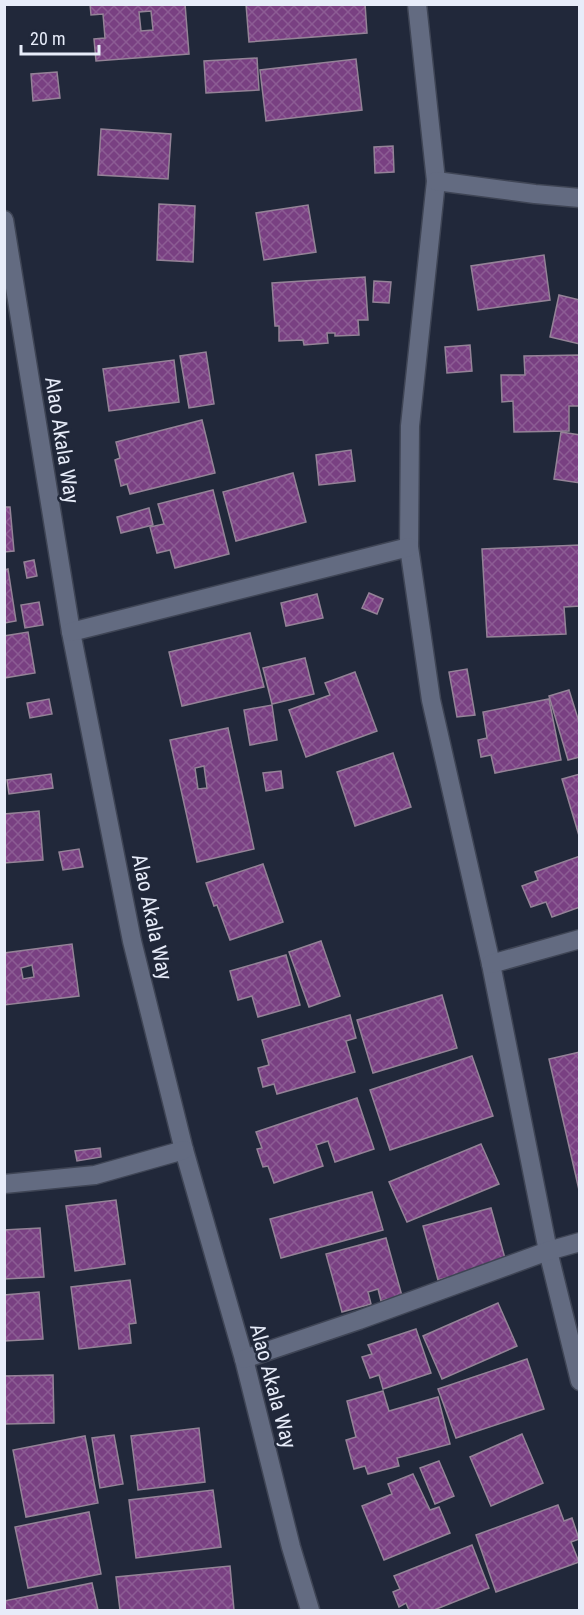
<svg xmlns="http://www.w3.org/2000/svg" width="584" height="1615" font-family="'Roboto Condensed',sans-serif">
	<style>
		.building { fill: url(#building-cross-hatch); stroke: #948397; stroke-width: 1.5; fill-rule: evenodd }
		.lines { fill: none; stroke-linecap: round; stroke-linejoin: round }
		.minor-casing { stroke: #3f4555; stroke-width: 21 }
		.minor { stroke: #636b81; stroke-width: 18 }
		.labels { text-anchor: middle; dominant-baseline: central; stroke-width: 5; stroke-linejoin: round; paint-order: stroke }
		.street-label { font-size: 21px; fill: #e7ecf9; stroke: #21283a }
	</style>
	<defs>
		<pattern id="building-cross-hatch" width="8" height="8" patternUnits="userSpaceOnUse" patternTransform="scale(1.5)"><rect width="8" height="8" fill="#794082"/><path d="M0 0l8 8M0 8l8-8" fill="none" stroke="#8c5c94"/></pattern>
	</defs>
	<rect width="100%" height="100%" fill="#21283a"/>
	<g class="building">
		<path d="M90 4H185L189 54 96 61 94 39 105 38 103 14 91 15ZM151 11 153 30 141 31 139 12Z"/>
		<path d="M246 4H365L367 33 249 42Z"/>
		<path d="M257 58 259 90 206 93 204 61Z"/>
		<path d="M356 59 362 110 266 121 260 70Z"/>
		<path d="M57 72 60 98 33 101 31 74Z"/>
		<path d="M101 129 171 134 168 179 98 175Z"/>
		<path d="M393 146 394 172 375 173 374 147Z"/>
		<path d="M159 204 195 206 193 262 157 260Z"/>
		<path d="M308 205 316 252 264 260 256 213Z"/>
		<path d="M544 255 550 300 478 310 471 266Z"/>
		<path d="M365 277 368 320H358L359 335 335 336V333H327L328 343 304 345 303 340 279 341V326H275L272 283Z"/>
		<path d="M374 281 391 282 389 303 373 302Z"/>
		<path d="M559 295 580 300V344L550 337Z"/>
		<path d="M470 345 472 371 447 373 445 347Z"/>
		<path d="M206 352 214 404 189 408 180 356Z"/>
		<path d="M580 355V406H569V431L514 432 513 401 502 402 501 375H525L524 356Z"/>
		<path d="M174 360 179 402 109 411 103 369Z"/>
		<path d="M202 420 215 473 130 494 127 484 121 486 115 460 120 458 116 442Z"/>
		<path d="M561 432 580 435V483L554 479Z"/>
		<path d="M351 450 355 481 319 485 316 455Z"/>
		<path d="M293 473 306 522 236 541 223 492Z"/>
		<path d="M213 490 229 554 175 568 170 550 157 553 150 527 164 524 158 504Z"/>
		<path d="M4 507H10L14 551 4 552Z"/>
		<path d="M149 508 153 525 121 533 117 517Z"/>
		<path d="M580 545V606L564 607 566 634 487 637 482 549Z"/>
		<path d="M34 560 37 576 27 578 24 562Z"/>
		<path d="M8 569 16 621 4 623V570Z"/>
		<path d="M369 593 383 599 377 614 362 608Z"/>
		<path d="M317 594 323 618 286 626 281 603Z"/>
		<path d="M39 602 43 625 25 628 21 605Z"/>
		<path d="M28 632 35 673 4 678V636Z"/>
		<path d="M250 633 264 687 182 706 169 652Z"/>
		<path d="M305 658 314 694 272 704 263 668Z"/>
		<path d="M467 669 475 715 457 717 449 672Z"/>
		<path d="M355 672 377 731 306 757 289 710 330 695 325 683Z"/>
		<path d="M569 690 580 725V757L568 760 549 696Z"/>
		<path d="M49 699 52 714 30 718 27 703Z"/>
		<path d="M549 699 561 760 495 773 491 755 481 757 478 740 487 738 483 712Z"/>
		<path d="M272 705 277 740 250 745 244 710Z"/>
		<path d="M228 728 254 849 197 862 170 740ZM204 766 207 788 198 789 195 768Z"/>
		<path d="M393 753 411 807 355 826 337 772Z"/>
		<path d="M281 771 283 788 266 791 263 773Z"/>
		<path d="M51 774 53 788 9 794 7 780Z"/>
		<path d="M580 774V839L562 779Z"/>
		<path d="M39 811 43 860 4 863V814Z"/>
		<path d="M79 849 83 867 63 870 59 852Z"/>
		<path d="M580 856V907L552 917 546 902 531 907 522 886 538 880 535 872Z"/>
		<path d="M263 864 283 922 230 940 217 905 214 906 206 883Z"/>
		<path d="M321 941 340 996 309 1007 289 952Z"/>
		<path d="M72 944 79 996 4 1005V953ZM32 965 34 977 23 979 21 968Z"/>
		<path d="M286 955 300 1005 258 1017 252 996 238 1000 230 971Z"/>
		<path d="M442 995 457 1048 373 1073 357 1020Z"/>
		<path d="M350 1015 356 1038 346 1041 355 1072 277 1094 274 1084 263 1087 258 1068 269 1065 262 1040Z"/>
		<path d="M580 1052V1190H579L549 1059Z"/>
		<path d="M472 1056 493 1116 390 1150 370 1090Z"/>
		<path d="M357 1098 374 1149 335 1162 328 1141 316 1145 323 1166 274 1183 268 1166 263 1167 257 1149 262 1148 256 1132Z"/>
		<path d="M481 1144 499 1184 407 1222 389 1182Z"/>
		<path d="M100 1148 101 1157 77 1161 75 1151Z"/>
		<path d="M372 1192 383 1230 281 1258 270 1219Z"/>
		<path d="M116 1200 125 1264 75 1271 66 1206Z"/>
		<path d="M491 1208 506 1262 438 1280 423 1226Z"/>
		<path d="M40 1228 44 1277 4 1279V1230Z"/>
		<path d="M386 1238 402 1296 381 1301 378 1289 368 1292 371 1304 342 1312 326 1254Z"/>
		<path d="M130 1280 136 1323 129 1324 131 1343 79 1349 71 1287Z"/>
		<path d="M39 1292 43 1339 4 1341V1295Z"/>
		<path d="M498 1303 517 1346 442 1379 423 1336Z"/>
		<path d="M416 1329 431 1373 383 1389 379 1375 370 1378 362 1357 372 1354 368 1345Z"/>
		<path d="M527 1359 544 1409 456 1438 438 1389Z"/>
		<path d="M53 1375 54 1423 4 1424V1376Z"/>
		<path d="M383 1391 389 1411 438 1397 450 1444 397 1458 399 1466 368 1474 365 1466 354 1469 346 1440 356 1437 347 1401Z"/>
		<path d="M199 1428 205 1482 138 1490 131 1436Z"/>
		<path d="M522 1434 543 1483 491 1506 470 1457Z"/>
		<path d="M114 1435 123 1484 100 1488 92 1438Z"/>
		<path d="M85 1436 98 1503 26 1517 13 1450Z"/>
		<path d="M439 1461 454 1496 435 1504 420 1468Z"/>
		<path d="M413 1474 430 1510 439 1507 450 1533 384 1560 362 1506 392 1494 388 1484Z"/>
		<path d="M213 1490 221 1547 136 1558 129 1500Z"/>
		<path d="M558 1505 564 1521 572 1518 579 1539 571 1542 579 1562 496 1592 476 1535Z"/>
		<path d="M89 1512 101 1574 28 1588 15 1527Z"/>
		<path d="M472 1545 489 1588 434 1610H409L406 1603 399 1607 393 1592 400 1589 394 1576Z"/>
		<path d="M230 1566 234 1610H120L116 1577Z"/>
		<path d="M92 1583 98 1610H4V1601Z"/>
	</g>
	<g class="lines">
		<g class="minor-casing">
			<g id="minor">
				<path d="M417 4 436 181 410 426 409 547 431 700 491 964 548 1251 580 1381"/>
				<path d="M436 181 535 194 580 198"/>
				<path d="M4 220 71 632 132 941 184 1150 244 1359 291 1547 310 1610"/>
				<path d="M71 632 409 547"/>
				<path d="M491 964 580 939"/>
				<path d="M4 1184 95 1175 184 1150"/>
				<path d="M244 1359 359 1320 548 1251 580 1242"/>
			</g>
		</g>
		<use href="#minor" class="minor"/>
	</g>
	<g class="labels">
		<g class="street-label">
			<text transform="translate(62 440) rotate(81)">Alao Akala Way</text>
			<text transform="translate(152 917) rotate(78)">Alao Akala Way</text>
			<text transform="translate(273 1386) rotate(75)">Alao Akala Way</text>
		</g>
	</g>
	<rect width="584" height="1615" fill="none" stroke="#e7ecf9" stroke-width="12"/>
	<path d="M21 45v9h78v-9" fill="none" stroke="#e7ecf9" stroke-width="3"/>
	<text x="30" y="45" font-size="18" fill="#e7ecf9" stroke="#21283a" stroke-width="4.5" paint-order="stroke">20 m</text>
</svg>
